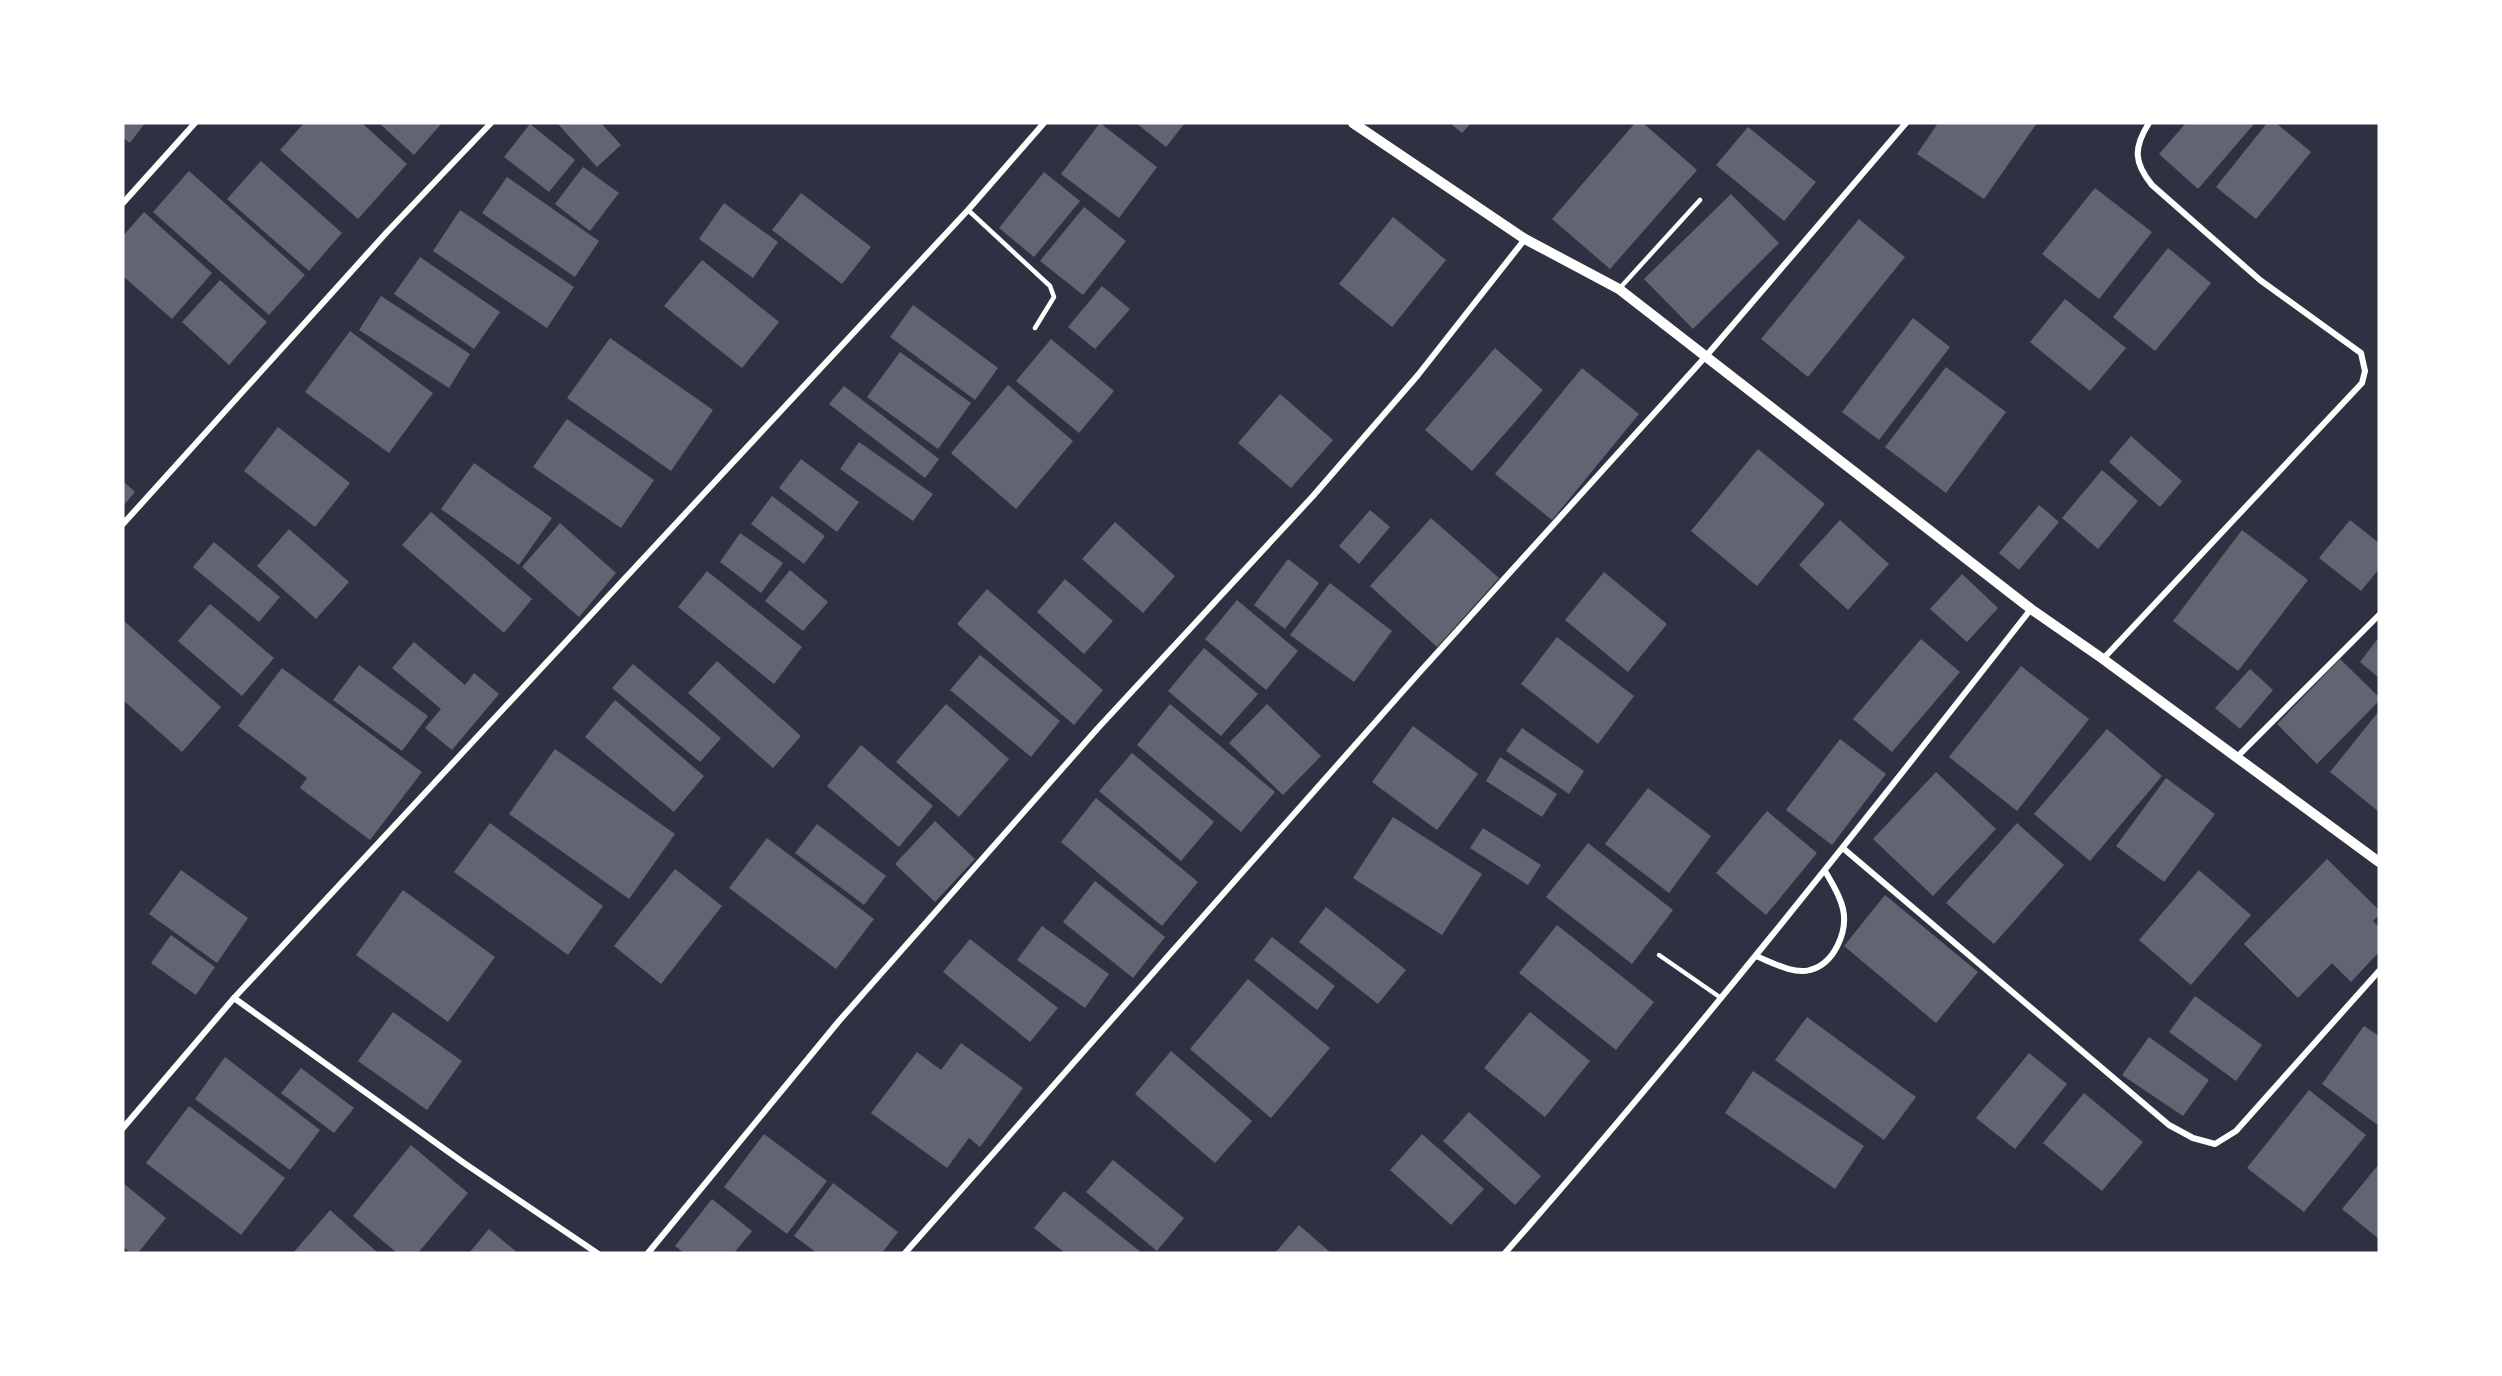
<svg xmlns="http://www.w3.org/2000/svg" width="2502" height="1376" font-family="'Archivo Narrow',sans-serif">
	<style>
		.building { fill: #626471 }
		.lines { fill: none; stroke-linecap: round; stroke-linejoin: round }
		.service { stroke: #fff; stroke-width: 4.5 }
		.minor { stroke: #fff; stroke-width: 6 }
		.tertiary { stroke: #fff; stroke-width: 10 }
	</style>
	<rect width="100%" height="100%" fill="#2d3142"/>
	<g class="building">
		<path d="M123 123H145L130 143 123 138Z"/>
		<path d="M304 123H362L407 164 358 219 280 150Z"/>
		<path d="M379 123H442L414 155Z"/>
		<path d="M557 123H601L621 145 597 167Z"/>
		<path d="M1100 123 1157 167 1119 218 1061 174Z"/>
		<path d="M1136 123H1185L1166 147Z"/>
		<path d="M1450 123H1471L1462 133Z"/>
		<path d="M1635 123H1643L1697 170 1610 269 1552 219Z"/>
		<path d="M1938 123H2037L1984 199 1917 154Z"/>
		<path d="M2186 123H2253L2254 124 2198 189 2159 154Z"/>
		<path d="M2267 123H2276L2311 152 2256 219 2216 187Z"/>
		<path d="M530 124 575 160 549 192 504 157Z"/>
		<path d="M1748 127 1816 182 1784 221 1716 165Z"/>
		<path d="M261 161 342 233 309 271 227 199Z"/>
		<path d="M583 167 619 193 590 231 555 204Z"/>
		<path d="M189 171 305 275 269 315 153 212Z"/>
		<path d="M1044 172 1080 201 1034 257 999 228Z"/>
		<path d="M507 177 599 241 575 277 482 213Z"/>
		<path d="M2095 188 2152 232 2099 299 2042 254Z"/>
		<path d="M801 193 871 247 842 284 772 230Z"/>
		<path d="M1731 194 1779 243 1693 329 1644 279Z"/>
		<path d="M724 203 778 242 753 278 699 239Z"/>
		<path d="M1084 207 1126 241 1083 295 1040 261Z"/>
		<path d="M460 210 574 287 547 328 433 251Z"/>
		<path d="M144 212 212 273 172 319 123 276V236Z"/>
		<path d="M1393 217 1446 260 1392 327 1339 284Z"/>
		<path d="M1859 219 1905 257 1808 377 1761 339Z"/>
		<path d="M2168 248 2211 283 2155 351 2113 317Z"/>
		<path d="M420 257 500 312 474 349 394 294Z"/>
		<path d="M702 260 779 322 742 368 664 306Z"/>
		<path d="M220 280 267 322 229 365 182 322Z"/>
		<path d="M1102 286 1130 309 1095 349 1068 327Z"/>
		<path d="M381 296 470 354 449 388 359 330Z"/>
		<path d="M2065 299 2126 348 2090 391 2030 342Z"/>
		<path d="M913 305 998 368 975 400 890 337Z"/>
		<path d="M1913 318 1950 347 1879 440 1842 412Z"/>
		<path d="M350 331 433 393 389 453 305 392Z"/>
		<path d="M610 338 713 410 671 471 567 398Z"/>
		<path d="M1051 339 1114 391 1079 433 1016 381Z"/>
		<path d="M1495 348 1543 390 1472 471 1425 430Z"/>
		<path d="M900 352 971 403 938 449 867 397Z"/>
		<path d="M1946 367 2006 412 1946 493 1885 447Z"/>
		<path d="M1582 368 1639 414 1552 520 1495 474Z"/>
		<path d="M1008 385 1073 441 1016 509 951 453Z"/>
		<path d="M844 386 939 459 925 478 829 404Z"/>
		<path d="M1280 394 1333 440 1291 488 1238 443Z"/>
		<path d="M567 419 654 480 621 528 533 467Z"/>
		<path d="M278 427 350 483 315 527 244 471Z"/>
		<path d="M2131 436 2182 481 2160 507 2109 462Z"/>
		<path d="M859 442 933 494 913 521 840 469Z"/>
		<path d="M1758 449 1825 504 1757 586 1691 531Z"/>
		<path d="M801 459 859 502 837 532 779 488Z"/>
		<path d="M474 463 552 518 519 565 441 509Z"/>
		<path d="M2102 470 2138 501 2098 549 2062 518Z"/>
		<path d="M123 481 135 492 123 506Z"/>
		<path d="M772 496 825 536 804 564 751 524Z"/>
		<path d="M2039 505 2059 522 2019 570 1999 553Z"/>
		<path d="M1370 510 1390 527 1359 564 1339 546Z"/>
		<path d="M431 512 532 599 504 633 402 545Z"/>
		<path d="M1431 518 1499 578 1437 647 1370 586Z"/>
		<path d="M1840 520 1889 564 1848 610 1799 565Z"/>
		<path d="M2350 520 2379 543V569L2361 591 2319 558Z"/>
		<path d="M1115 522 1175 576 1143 613 1082 559Z"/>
		<path d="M560 523 616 573 579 617 522 567Z"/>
		<path d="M289 529 349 582 316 619 257 566Z"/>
		<path d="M2242 530 2308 580 2238 671 2173 621Z"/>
		<path d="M740 533 783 563 761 593 720 562Z"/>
		<path d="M214 542 280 597 259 622 193 567Z"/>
		<path d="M1288 559 1319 583 1285 629 1254 605Z"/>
		<path d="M790 570 828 602 803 631 765 601Z"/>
		<path d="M707 571 802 647 774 684 678 607Z"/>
		<path d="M1604 572 1667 624 1628 672 1565 620Z"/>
		<path d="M1962 574 1998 608 1967 642 1930 609Z"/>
		<path d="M1065 579 1113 621 1084 654 1037 612Z"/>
		<path d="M1330 583 1392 631 1354 682 1290 635Z"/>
		<path d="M987 589 1103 690 1074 725 957 624Z"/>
		<path d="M1237 600 1298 651 1266 690 1205 639Z"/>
		<path d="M210 604 274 658 242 696 178 641Z"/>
		<path d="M123 620 221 707 182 752 123 700Z"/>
		<path d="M1557 637 1634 696 1598 744 1521 684Z"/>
		<path d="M2379 637V678L2360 662Z"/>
		<path d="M1921 639 1960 672 1892 752 1853 719Z"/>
		<path d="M414 642 465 685 474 673 499 694 452 750 425 728 441 709 392 668Z"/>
		<path d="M1204 648 1258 694 1221 736 1168 691Z"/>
		<path d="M980 655 1060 721 1031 757 950 690Z"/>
		<path d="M2340 659 2379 697V701L2317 764 2277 724Z"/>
		<path d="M717 661 801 736 773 768 688 693Z"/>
		<path d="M633 664 721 738 700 762 612 688Z"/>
		<path d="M359 665 428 716 402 751 333 700Z"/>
		<path d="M2021 666 2089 719 2017 811 1949 757Z"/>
		<path d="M282 668 422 772 370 840 300 788 307 778 238 726Z"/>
		<path d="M2250 669 2273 690 2240 729 2215 708Z"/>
		<path d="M615 700 704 776 674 812 585 737Z"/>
		<path d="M946 704 1009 759 959 817 896 762Z"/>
		<path d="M1170 704 1275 792 1241 832 1137 745Z"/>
		<path d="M1267 704 1321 756 1283 795 1229 743Z"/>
		<path d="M2379 711V812L2330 772Z"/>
		<path d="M1413 726 1478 774 1437 830 1372 782Z"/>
		<path d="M1522 728 1584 771 1569 794 1506 751Z"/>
		<path d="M2107 729 2162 776 2090 861 2034 814Z"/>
		<path d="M1840 739 1886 774 1832 845 1786 810Z"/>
		<path d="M861 745 933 806 899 847 827 786Z"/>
		<path d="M555 749 675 834 629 899 509 814Z"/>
		<path d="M1132 753 1214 822 1181 861 1099 791Z"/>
		<path d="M1500 757 1557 794 1542 817 1486 781Z"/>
		<path d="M1936 772 1996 829 1933 896 1873 839Z"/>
		<path d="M2166 778 2215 814 2164 882 2116 846Z"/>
		<path d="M1648 788 1711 836 1669 893 1605 844Z"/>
		<path d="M1096 798 1198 882 1162 926 1061 842Z"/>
		<path d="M1767 811 1817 853 1766 915 1716 873Z"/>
		<path d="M1393 817 1482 874 1442 935 1353 878Z"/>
		<path d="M935 821 975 859 935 902 895 864Z"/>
		<path d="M490 823 603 906 568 955 454 872Z"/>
		<path d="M2017 823 2064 865 1994 944 1946 903Z"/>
		<path d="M817 824 886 876 864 905 795 853Z"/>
		<path d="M1483 828 1541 865 1528 885 1470 848Z"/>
		<path d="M767 838 874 919 836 969 729 888Z"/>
		<path d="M1588 843 1673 910 1632 964 1546 897Z"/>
		<path d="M2327 859 2379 910V915L2373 921 2379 927V952L2351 982 2332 963 2298 998 2244 944Z"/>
		<path d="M675 869 722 906 661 984 614 946Z"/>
		<path d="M181 870 248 918 217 963 149 914Z"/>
		<path d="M2199 870 2251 915 2191 985 2139 940Z"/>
		<path d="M1095 881 1165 937 1133 978 1063 922Z"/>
		<path d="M403 890 495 957 448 1022 356 955Z"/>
		<path d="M1885 895 1978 972 1936 1023 1844 946Z"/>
		<path d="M1326 907 1406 970 1378 1004 1299 942Z"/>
		<path d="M1557 925 1654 1002 1616 1050 1519 973Z"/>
		<path d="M1042 926 1109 974 1085 1008 1017 960Z"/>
		<path d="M171 935 215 967 196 995 151 963Z"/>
		<path d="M1272 937 1335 986 1317 1010 1254 960Z"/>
		<path d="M970 939 1058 1008 1030 1042 943 972Z"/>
		<path d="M1248 979 1330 1048 1271 1118 1190 1049Z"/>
		<path d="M2195 996 2262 1045 2236 1081 2169 1032Z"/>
		<path d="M393 1012 462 1061 427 1110 358 1061Z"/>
		<path d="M1530 1012 1590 1061 1545 1117 1484 1068Z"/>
		<path d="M1807 1017 1916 1097 1884 1140 1775 1060Z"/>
		<path d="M2364 1026 2379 1036V1126L2322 1084Z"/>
		<path d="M2149 1037 2209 1080 2183 1116 2122 1075Z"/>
		<path d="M961 1043 1023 1088 980 1147 969 1138 947 1168 871 1113 917 1052 941 1070Z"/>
		<path d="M1171 1051 1252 1121 1215 1163 1135 1094Z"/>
		<path d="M2029 1053 2067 1084 2015 1149 1976 1118Z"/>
		<path d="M225 1057 320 1130 290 1170 195 1099Z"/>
		<path d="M301 1068 354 1108 334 1133 281 1093Z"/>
		<path d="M1753 1071 1864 1146 1835 1189 1725 1113Z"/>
		<path d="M2309 1090 2366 1135 2304 1212 2247 1168Z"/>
		<path d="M2084 1093 2143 1142 2102 1191 2043 1143Z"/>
		<path d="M189 1106 285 1178 241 1235 146 1163Z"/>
		<path d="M1469 1112 1541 1176 1515 1205 1443 1141Z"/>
		<path d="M764 1134 827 1181 787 1234 724 1187Z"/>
		<path d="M1422 1134 1484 1189 1451 1225 1390 1170Z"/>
		<path d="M411 1145 468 1193 418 1253H397L353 1216Z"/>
		<path d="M1113 1160 1184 1218 1157 1251 1086 1192Z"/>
		<path d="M2379 1164V1239L2342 1209Z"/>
		<path d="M123 1183 166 1218 138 1253H131L123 1247Z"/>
		<path d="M833 1183 898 1232 882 1253H817L794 1236Z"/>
		<path d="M1064 1191 1142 1253H1065L1034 1228Z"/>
		<path d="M712 1199 752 1231 734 1253H684L675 1246Z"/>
		<path d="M330 1210 378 1253H293Z"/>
		<path d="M1299 1225 1331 1253H1275Z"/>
		<path d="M489 1229 518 1253H469Z"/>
	</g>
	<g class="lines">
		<g class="service">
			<path d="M968 210 1050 286 1054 297 1035 328"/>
			<path d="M1619 289 1700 200"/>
			<path d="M1659 955 1721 998"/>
		</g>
		<g class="minor">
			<path d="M123 203 195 123"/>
			<path d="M123 524 387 232 491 123"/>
			<path d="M2103 659 2362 383 2365 371 2361 353 2260 280 2152 185C2134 163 2133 148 2149 123"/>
			<path d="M2236 758 2379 615"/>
			<path d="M1844 849 2169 1125 2193 1138 2215 1144 2236 1131 2379 971"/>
			<path d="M1756 956C1771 962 1794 975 1810 970 1834 964 1848 932 1843 909 1840 895 1832 883 1825 871"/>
			<path d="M234 998 464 1163 597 1253"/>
			<path d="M123 1128 234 998 968 210 1044 123"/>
			<path d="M648 1253 839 1021 1098 728 1313 496 1418 375 1525 239"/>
			<path d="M905 1253 1418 674 1707 355 1906 123"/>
			<path d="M1505 1253C1688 1045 1860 827 2031 609"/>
		</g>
		<path class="tertiary" d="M1353 123 1525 239 1619 289 2031 609 2103 659 2379 862"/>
	</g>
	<rect width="2502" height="1376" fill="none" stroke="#ffffff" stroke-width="249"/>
</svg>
